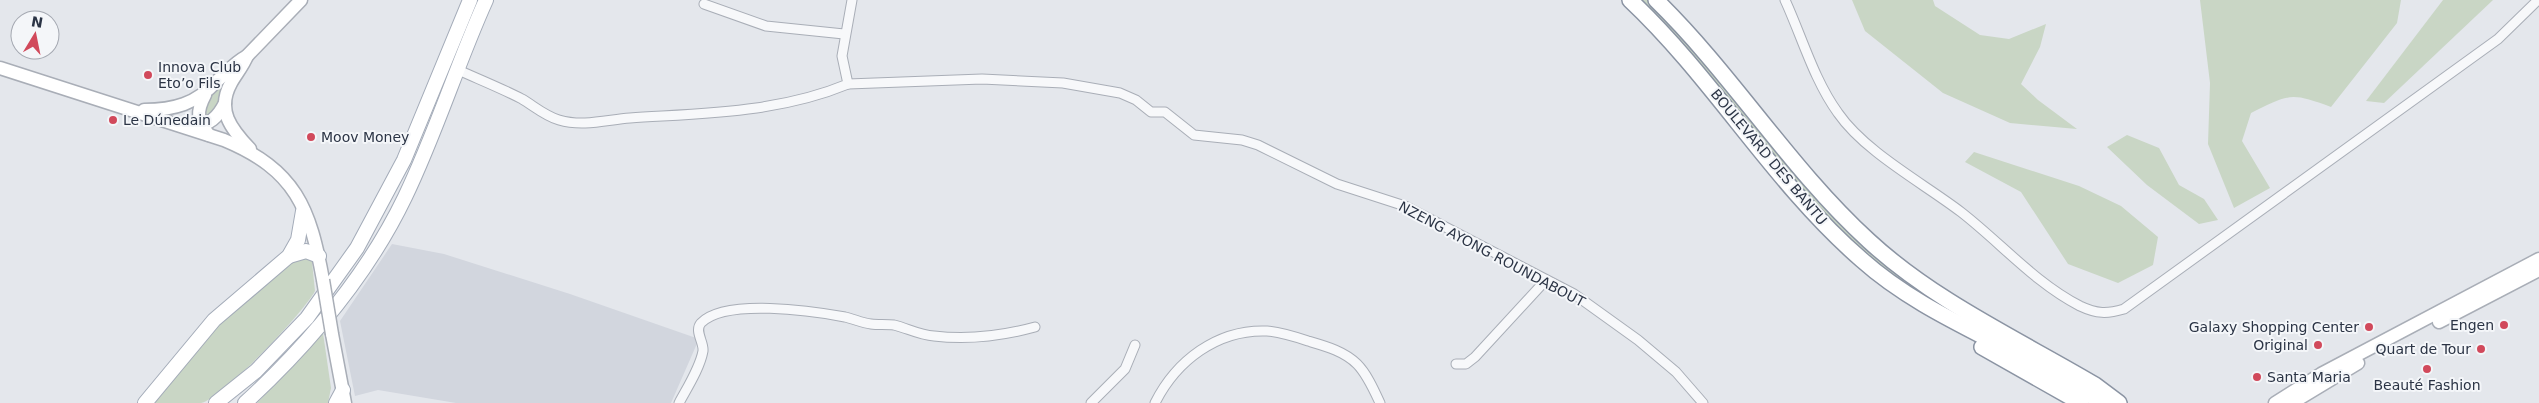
<svg xmlns="http://www.w3.org/2000/svg" width="2539" height="403" font-family="'DejaVu Sans',sans-serif">
	<style>
		.built { fill: #d2d6de }
		.green { fill: #c9d6c5 }
		.lines { fill: none; stroke-linecap: round; stroke-linejoin: round }
		.street-casing { stroke: #a9aeb7; stroke-width: 11 }
		.secondary-casing { stroke: #a9aeb7; stroke-width: 15 }
		.primary-casing { stroke: #a3abb8; stroke-width: 16 }
		.highway-casing { stroke: #8b94a3; stroke-width: 18 }
		.street { stroke: #f7f8fa; stroke-width: 9 }
		.secondary { stroke: #fff; stroke-width: 12 }
		.primary { stroke: #fff; stroke-width: 14 }
		.highway { stroke: #fff; stroke-width: 15 }
		.secondary-bridge-casing { stroke: #a9aeb7; stroke-width: 15; stroke-linecap: butt }
		.secondary-bridge { stroke: #fff; stroke-width: 12 }
		.poi-dot { fill: #d1495b; stroke: #f4f6f9; stroke-width: 2 }
		.labels { text-anchor: middle; dominant-baseline: central; stroke-width: 4; stroke-linejoin: round; paint-order: stroke }
		.poi-label { font-size: 14px; fill: #2b3445; stroke: #f4f6f9; text-anchor: start }
		.street-label { font-size: 14px; fill: #2b3445; stroke: #f4f6f9 }
	</style>
	<rect width="100%" height="100%" fill="#e4e7ec"/>
	<path class="built" d="M392 244 444 254 570 294 699 339 671 403H456L378 390 355 396 340 321Z"/>
	<g class="green">
		<path d="M1640 0H1648L1681 34 1782 158 1981 331 1882 270 1820 211 1702 66 1659 18Z"/>
		<path d="M1852 0H1933L1935 6 1980 35 2009 39 2046 24 2040 47 2021 84 2038 100 2077 129 2010 123 1943 93 1865 31Z"/>
		<path d="M2200 0H2401L2397 23 2331 107C2290 92 2290 94 2251 113L2242 141 2270 188 2234 208 2208 144 2210 83Z"/>
		<path d="M2443 0H2493L2384 103 2366 101Z"/>
		<path d="M225 80 221 100 211 117H204L206 99Z"/>
		<path d="M2127 135 2159 148 2179 185 2204 199 2218 220 2199 224 2147 185 2107 147Z"/>
		<path d="M1974 152 2079 186 2121 206 2158 237 2153 265 2118 283 2068 264 2021 192 1965 162Z"/>
		<path d="M305 256 312 262 315 291C304 312 223 398 201 403 186 403 167 403 151 403L194 349 227 317 293 261Z"/>
		<path d="M323 333 331 388 328 403H257Z"/>
	</g>
	<g class="lines">
		<g class="street-casing">
			<g id="street">
				<path d="M1785 0C1802 37 1814 80 1838 113 1865 152 1923 183 1961 212 2001 243 2035 283 2080 306 2097 314 2107 314 2124 309L2498 39 2538 0"/>
				<path d="M704 4 766 26 844 34"/>
				<path d="M456 69C478 79 501 88 522 99 534 106 545 116 559 120 583 127 606 120 630 118 705 113 778 113 848 84L842 56 852 0"/>
				<path d="M848 84 982 79 1063 83 1120 93 1136 100 1151 112H1165L1194 135 1242 140 1258 145 1337 184 1405 206 1574 294 1638 340 1676 372 1703 403"/>
				<path d="M1456 364H1466L1475 357 1545 281"/>
				<path d="M679 403C687 388 700 368 703 351 704 342 694 331 701 323 725 298 813 311 845 317 854 319 862 323 871 324 878 325 886 324 894 325 907 328 919 335 934 336 968 340 1002 336 1035 327"/>
				<path d="M1091 403 1125 369 1135 345"/>
				<path d="M1155 403C1176 361 1217 329 1267 331 1281 332 1296 337 1308 341 1325 346 1344 351 1357 364 1367 374 1374 390 1380 403"/>
			</g>
		</g>
		<g class="secondary-casing">
			<g id="secondary">
				<path d="M247 56C243 66 236 74 231 83 216 110 231 129 250 149"/>
				<path d="M0 68 224 140C296 170 310 208 323 280"/>
				<path d="M205 95C196 112 197 120 209 135"/>
				<path d="M144 110C174 110 196 104 217 81 227 72 234 63 247 56L301 0"/>
				<path d="M194 128C210 123 217 119 225 103"/>
				<path d="M2439 322 2539 270"/>
				<path d="M332 334 345 403"/>
				<path d="M2275 403 2321 374 2539 259"/>
				<path d="M2292 403 2358 363"/>
			</g>
		</g>
		<g class="primary-casing">
			<g id="primary">
				<path d="M289 256 306 251 319 256"/>
				<path d="M145 403 214 320 289 256 298 240 303 211"/>
				<path d="M216 403 256 371 307 318 357 248 404 160 470 0"/>
				<path d="M245 403C309 344 367 276 405 197 436 133 457 64 486 0"/>
				<path d="M336 403 343 390"/>
			</g>
		</g>
		<g class="highway-casing">
			<g id="highway">
				<path d="M1630 0C1715 80 1774 184 1862 260 1910 303 1971 329 2027 359 2053 372 2078 388 2103 403"/>
				<path d="M1656 0C1733 75 1789 168 1869 241 1934 301 2019 340 2095 385L2119 403"/>
				<path d="M1982 347 2081 403"/>
			</g>
		</g>
		<use href="#street" class="street"/>
		<use href="#secondary" class="secondary"/>
		<use href="#primary" class="primary"/>
		<use href="#highway" class="highway"/>
		<g class="secondary-bridge-casing">
			<path id="secondary-bridge" d="M323 280 332 334"/>
		</g>
		<use href="#secondary-bridge" class="secondary-bridge"/>
	</g>
	<g class="poi-dot">
		<circle cx="148" cy="75" r="5"/>
		<circle cx="113" cy="120" r="5"/>
		<circle cx="311" cy="137" r="5"/>
		<circle cx="2504" cy="325" r="5"/>
		<circle cx="2369" cy="327" r="5"/>
		<circle cx="2318" cy="345" r="5"/>
		<circle cx="2481" cy="349" r="5"/>
		<circle cx="2427" cy="369" r="5"/>
		<circle cx="2257" cy="377" r="5"/>
	</g>
	<g class="labels">
		<g class="poi-label">
			<text x="158" y="67">Innova Club<tspan x="158" dy="16">Eto’o Fils</tspan></text>
			<text x="123" y="120">Le Dúnedain</text>
			<text x="321" y="137">Moov Money</text>
			<text x="2494" y="325" text-anchor="end">Engen</text>
			<text x="2359" y="327" text-anchor="end">Galaxy Shopping Center</text>
			<text x="2308" y="345" text-anchor="end">Original</text>
			<text x="2471" y="349" text-anchor="end">Quart de Tour</text>
			<text x="2267" y="377">Santa Maria</text>
			<text x="2427" y="385" text-anchor="middle">Beauté Fashion</text>
		</g>
		<g class="street-label">
			<text transform="translate(1769 157) rotate(50)">BOULEVARD DES BANTU</text>
			<text transform="translate(1492 254) rotate(28)">NZENG AYONG ROUNDABOUT</text>
		</g>
	</g>
	<g transform="translate(35 35) rotate(10)"><circle r="24" fill="#f4f6f9" stroke="#a4a8b1"/>
	<path d="M0-4L9 19L0 12L-9 19Z" fill="#d1495b"/>
	<text y="-8" font-size="14" font-weight="bold" text-anchor="middle" fill="#2b3445">N</text>
	</g>
</svg>
